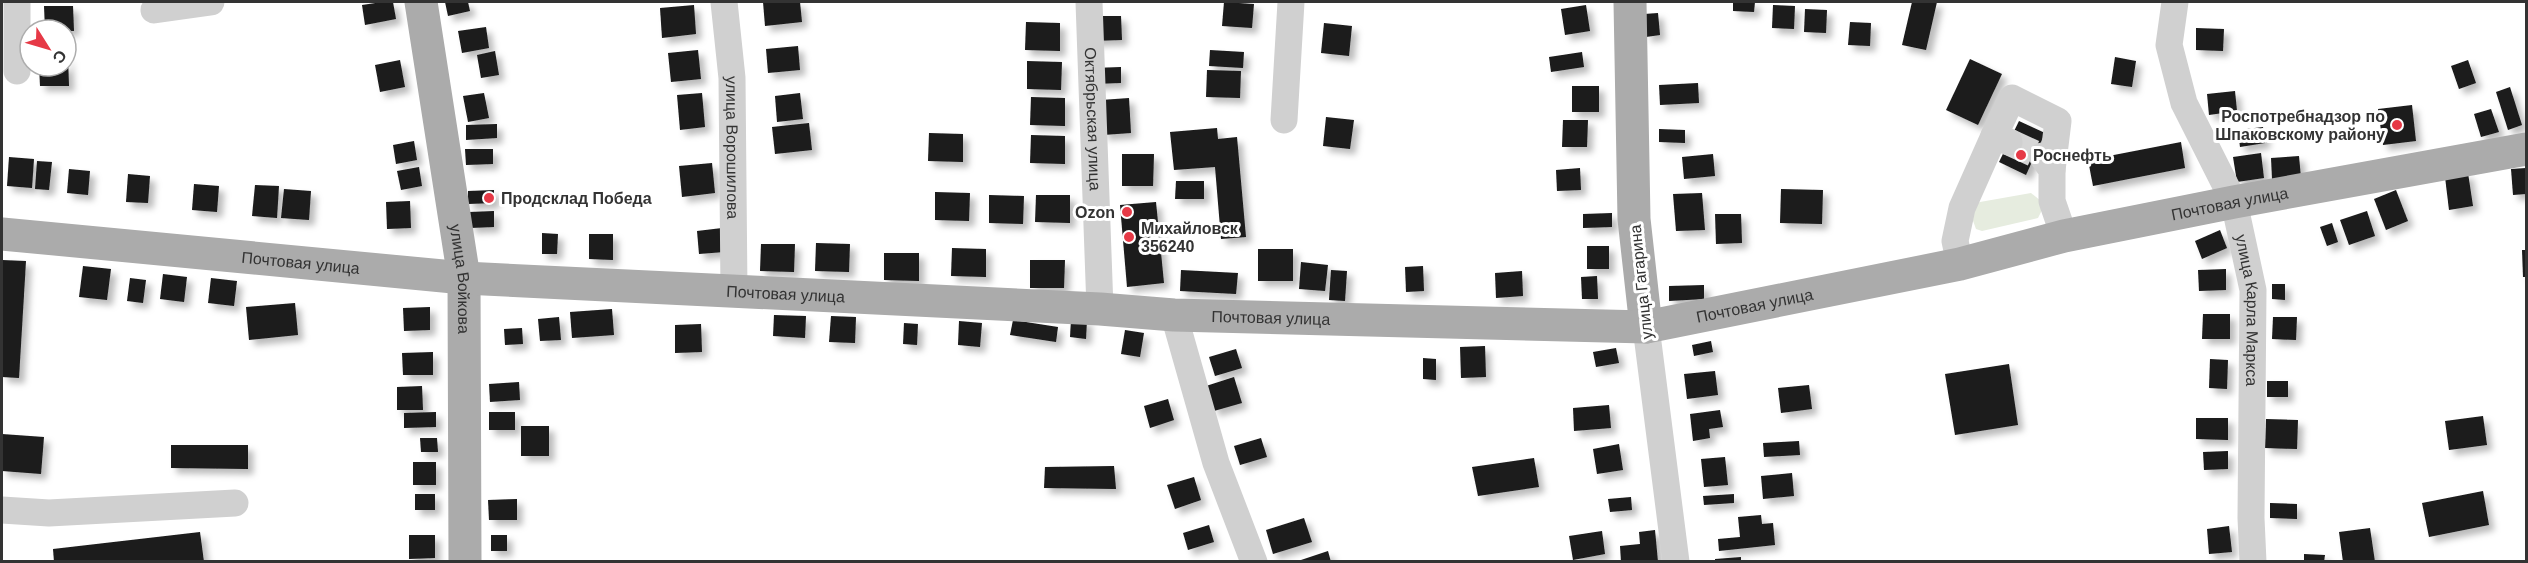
<svg xmlns="http://www.w3.org/2000/svg" width="2528" height="563" font-family="Helvetica,sans-serif">
	<style>
		.green { fill: #e6ecdf }
		.building { fill: #1a1a1a; filter: url(#shadow) }
		.lines { fill: none; stroke-linecap: round; stroke-linejoin: round }
		.minor-tunnel { stroke: #d6d6d6; stroke-width: 27; stroke-dasharray: 27 14; stroke-linecap: butt }
		.minor { stroke: #d0d0d0; stroke-width: 27 }
		.major { stroke: #ababab; stroke-width: 33 }
		.poi-dot { fill: #e63946; stroke: #fff; stroke-width: 2 }
		.labels { text-anchor: middle; dominant-baseline: central; stroke-width: 6; stroke-linejoin: round; paint-order: stroke }
		.poi-label { font-size: 16px; font-weight: bold; fill: #333; stroke: #fff; text-anchor: start }
		.street-label { font-size: 16px; fill: #333; stroke: #fff }
	</style>
	<defs>
		<filter id="shadow"><feDropShadow dx="5.5" dy="5.5" stdDeviation="3" flood-color="#0004"/></filter>
	</defs>
	<rect width="100%" height="100%" fill="#fff"/>
	<path class="green" d="M2031 193 2041 201 2043 208 2038 218 1982 231 1976 229 1972 218 1974 205 1980 202Z"/>
	<g class="building">
		<path d="M382 2H393L396 19 365 25 362 5Z"/>
		<path d="M445 2H468L470 11 448 16Z"/>
		<path d="M763 2H800L802 22 765 26Z"/>
		<path d="M1224 2 1254 4 1252 28 1222 26Z"/>
		<path d="M1733 2H1755L1754 12 1733 11Z"/>
		<path d="M1912 2H1937L1926 50 1902 45Z"/>
		<path d="M694 5 696 34 662 38 660 8Z"/>
		<path d="M1586 5 1590 31 1565 35 1561 9Z"/>
		<path d="M1773 5 1795 6 1794 29 1772 28Z"/>
		<path d="M44 6H73L74 31 45 30Z"/>
		<path d="M1805 9 1827 10 1826 33 1804 32Z"/>
		<path d="M1658 13 1660 35 1646 37 1644 14Z"/>
		<path d="M1092 16H1121L1122 40 1092 41Z"/>
		<path d="M1026 22 1060 23V51L1025 50Z"/>
		<path d="M1850 22 1871 23 1870 46 1848 45Z"/>
		<path d="M1324 23 1352 26 1349 56 1321 53Z"/>
		<path d="M486 27 489 48 462 53 458 31Z"/>
		<path d="M2196 28 2224 29 2223 51 2196 50Z"/>
		<path d="M798 46 800 70 768 73 766 49Z"/>
		<path d="M698 50 701 79 671 82 668 53Z"/>
		<path d="M1210 50 1244 52 1243 68 1209 66Z"/>
		<path d="M495 51 499 75 481 78 477 55Z"/>
		<path d="M1582 52 1584 67 1551 72 1549 57Z"/>
		<path d="M66 57H68L69 86H40L39 66H66Z"/>
		<path d="M2115 57 2136 61 2132 87 2111 84Z"/>
		<path d="M1970 59 2002 74 1978 125 1946 110Z"/>
		<path d="M400 60 405 87 380 92 375 65Z"/>
		<path d="M2468 60 2476 83 2459 89 2451 66Z"/>
		<path d="M1027 61 1062 62 1061 90 1027 89Z"/>
		<path d="M1121 67V83L1093 84V68Z"/>
		<path d="M1207 70 1241 71 1240 98 1206 97Z"/>
		<path d="M1698 83 1699 103 1660 105 1659 85Z"/>
		<rect x="1572" y="86" width="27" height="26"/>
		<path d="M2510 87 2522 125 2508 130 2496 92Z"/>
		<path d="M2235 91 2237 111 2209 115 2207 94Z"/>
		<path d="M484 93 489 118 468 122 463 96Z"/>
		<path d="M702 93 705 127 680 130 677 95Z"/>
		<path d="M800 93 803 119 777 122 775 96Z"/>
		<path d="M1031 97 1065 98V126L1030 125Z"/>
		<path d="M1129 98 1131 133 1103 135 1101 100Z"/>
		<path d="M2412 105 2416 141 2383 145 2378 109Z"/>
		<path d="M2491 109 2499 132 2481 137 2474 114Z"/>
		<path d="M1326 117 1354 120 1350 149 1323 146Z"/>
		<path d="M1563 120H1588L1587 147H1562Z"/>
		<path d="M2019 121 2045 133 2026 175 1999 162Z"/>
		<path d="M809 123 812 150 775 154 772 127Z"/>
		<path d="M497 124V138L466 140V125Z"/>
		<path d="M2263 127 2265 143 2240 147 2238 130Z"/>
		<path d="M1217 128 1218 139 1237 137 1246 237 1221 239 1215 167 1174 170 1170 132Z"/>
		<path d="M1659 129 1685 130V143L1659 142Z"/>
		<path d="M929 133 963 134V162L928 161Z"/>
		<path d="M1031 135 1065 136V164L1030 163Z"/>
		<path d="M414 141 417 160 396 164 393 145Z"/>
		<path d="M2181 142 2185 168 2093 186 2088 160Z"/>
		<path d="M465 149H493V164L466 165Z"/>
		<path d="M2261 153 2264 178 2237 182 2233 157Z"/>
		<path d="M1122 154H1154L1153 186H1122Z"/>
		<path d="M1713 154 1715 176 1684 179 1682 157Z"/>
		<path d="M2299 156 2301 178 2272 179 2271 158Z"/>
		<path d="M9 157 34 159 32 188 7 186Z"/>
		<path d="M37 161 52 162 49 190 35 189Z"/>
		<path d="M712 163 715 193 682 197 679 166Z"/>
		<path d="M419 167 422 186 401 190 397 171Z"/>
		<path d="M1580 168 1581 190 1557 191 1556 170Z"/>
		<path d="M2526 168V194L2513 195 2511 169Z"/>
		<path d="M69 169 90 171 88 195 67 193Z"/>
		<path d="M2468 173 2473 206 2449 210 2445 177Z"/>
		<path d="M128 174 150 176 148 203 126 202Z"/>
		<path d="M1176 181H1204V199H1175Z"/>
		<path d="M194 184 219 186 217 212 192 210Z"/>
		<path d="M255 185 279 186 277 218 252 216Z"/>
		<path d="M284 189 311 191 309 220 281 218Z"/>
		<path d="M1781 189 1823 190 1822 224 1780 223Z"/>
		<path d="M494 190V203L468 204V191Z"/>
		<path d="M2396 190 2408 221 2386 230 2374 199Z"/>
		<path d="M935 192 970 193 969 221 935 220Z"/>
		<path d="M1702 193 1705 230 1676 231 1673 194Z"/>
		<path d="M989 195 1024 196 1023 224 989 223Z"/>
		<path d="M1036 195H1070V223L1035 222Z"/>
		<path d="M410 201 411 228 387 229 386 202Z"/>
		<path d="M1156 202 1164 283 1127 287 1120 205Z"/>
		<path d="M494 211V227L470 228 469 212Z"/>
		<path d="M2367 211 2375 236 2349 245 2340 220Z"/>
		<path d="M1612 213V227L1583 228V214Z"/>
		<path d="M1715 214H1741L1742 243 1716 244Z"/>
		<path d="M2332 223 2338 242 2327 246 2320 227Z"/>
		<path d="M722 228 724 252 699 254 697 231Z"/>
		<path d="M2220 230 2227 248 2202 259 2195 241Z"/>
		<path d="M542 233 558 234 557 254H542Z"/>
		<path d="M589 234H613V260L589 259Z"/>
		<path d="M816 243 850 244 849 272 815 271Z"/>
		<path d="M761 244H795L794 272 760 271Z"/>
		<rect x="1587" y="246" width="22" height="23"/>
		<path d="M952 248 986 249V277L951 276Z"/>
		<rect x="1258" y="249" width="35" height="32"/>
		<path d="M2522 250H2526V277H2523Z"/>
		<path d="M884 253H919V281L884 280Z"/>
		<path d="M2 260 26 261 19 378 2 377Z"/>
		<path d="M1030 260H1065L1064 288H1030Z"/>
		<path d="M1301 262 1328 265 1325 291 1299 289Z"/>
		<path d="M83 266 111 269 107 300 79 297Z"/>
		<path d="M1423 266 1424 291 1406 292 1405 267Z"/>
		<path d="M2226 269V290L2199 291 2198 270Z"/>
		<path d="M1181 270 1238 273 1236 294 1180 291Z"/>
		<path d="M1331 270 1347 271 1345 301 1329 300Z"/>
		<path d="M1522 271 1523 296 1496 298 1495 273Z"/>
		<path d="M163 274 187 277 184 302 160 299Z"/>
		<path d="M1597 276 1598 299H1582L1581 277Z"/>
		<path d="M130 278 146 280 143 303 127 301Z"/>
		<path d="M211 278 237 281 234 306 208 303Z"/>
		<path d="M2272 284H2285V300L2272 299Z"/>
		<path d="M1704 285V299L1669 301V286Z"/>
		<path d="M295 303 298 335 249 340 246 307Z"/>
		<path d="M430 307V330L404 331 403 308Z"/>
		<path d="M612 309 614 335 572 338 570 312Z"/>
		<path d="M2203 314H2230V339H2202Z"/>
		<path d="M774 315 806 316 805 338 773 336Z"/>
		<path d="M831 316 856 317 855 343 829 342Z"/>
		<path d="M559 317 561 340 540 341 538 319Z"/>
		<path d="M2273 317H2297L2296 340 2272 339Z"/>
		<path d="M1071 319 1087 320 1086 339 1070 337Z"/>
		<path d="M1013 320 1058 327 1056 342 1010 335Z"/>
		<path d="M959 321 982 323 980 347 958 345Z"/>
		<path d="M904 323 918 324 917 345 903 344Z"/>
		<path d="M701 324 702 352 675 353V325Z"/>
		<path d="M522 328 523 344 505 345 504 329Z"/>
		<path d="M1125 330 1144 333 1140 357 1121 354Z"/>
		<path d="M1711 341 1713 352 1694 356 1692 345Z"/>
		<path d="M1485 346 1486 377 1461 378 1460 347Z"/>
		<path d="M1616 348 1619 363 1596 367 1593 352Z"/>
		<path d="M1236 349 1242 368 1215 376 1209 357Z"/>
		<path d="M433 352V375H403L402 353Z"/>
		<path d="M1423 358 1436 359V380L1423 379Z"/>
		<path d="M2210 359 2228 360 2227 389 2209 388Z"/>
		<path d="M2009 364 2018 425 1955 435 1945 374Z"/>
		<path d="M1715 371 1718 395 1687 399 1684 374Z"/>
		<path d="M1234 377 1242 403 1214 411 1206 386Z"/>
		<rect x="2267" y="381" width="21" height="16"/>
		<path d="M519 382 520 400 490 402 489 384Z"/>
		<path d="M1809 385 1812 409 1781 413 1778 388Z"/>
		<path d="M422 386 423 410H397V387Z"/>
		<path d="M1168 399 1174 420 1150 428 1144 406Z"/>
		<path d="M1609 405 1611 428 1574 431 1573 408Z"/>
		<path d="M1720 410 1723 427 1709 429 1710 438 1693 441 1690 414Z"/>
		<path d="M436 412V427L404 428V413Z"/>
		<rect x="489" y="412" width="26" height="18"/>
		<path d="M2483 416 2487 445 2449 450 2445 421Z"/>
		<path d="M2196 418H2228V440L2196 439Z"/>
		<path d="M2266 419 2298 420 2297 449 2265 448Z"/>
		<rect x="521" y="426" width="28" height="30"/>
		<path d="M2 434 44 437 41 474 2 471Z"/>
		<path d="M420 438H437L438 452H421Z"/>
		<path d="M1261 438 1267 457 1240 465 1234 446Z"/>
		<path d="M1799 441 1800 455 1764 457 1763 443Z"/>
		<path d="M1619 444 1623 470 1597 474 1593 449Z"/>
		<path d="M171 445H248V469L171 468Z"/>
		<path d="M2228 451V469L2204 470 2203 452Z"/>
		<path d="M1725 457 1728 485 1704 487 1701 459Z"/>
		<path d="M1534 458 1539 487 1478 496 1472 467Z"/>
		<rect x="413" y="462" width="23" height="23"/>
		<path d="M1114 466 1116 489 1044 488 1045 467Z"/>
		<path d="M1792 473 1794 496 1763 499 1761 476Z"/>
		<path d="M1194 477 1201 500 1175 509 1167 485Z"/>
		<path d="M2483 491 2489 525 2429 537 2422 503Z"/>
		<rect x="415" y="494" width="20" height="16"/>
		<path d="M1734 494V503L1704 505 1703 496Z"/>
		<path d="M1631 497 1632 510 1610 512 1608 499Z"/>
		<path d="M517 499V520H489L488 500Z"/>
		<path d="M2270 503 2297 504V519L2270 518Z"/>
		<path d="M1761 515 1762 524 1773 523 1775 545 1719 551 1718 539 1740 537 1738 517Z"/>
		<path d="M1304 518 1312 542 1273 554 1266 530Z"/>
		<path d="M1209 525 1214 542 1188 550 1183 533Z"/>
		<path d="M2229 526 2232 552 2209 554 2207 529Z"/>
		<path d="M2370 528 2375 562H2343L2339 532Z"/>
		<path d="M1655 530 1658 562H1621L1620 546 1640 544 1639 532Z"/>
		<path d="M1602 531 1605 554 1573 560 1569 536Z"/>
		<path d="M200 532 204 562H54L53 549Z"/>
		<path d="M409 535H435V558L409 559Z"/>
		<rect x="491" y="535" width="16" height="16"/>
		<path d="M1328 551 1331 562H1298V561Z"/>
		<path d="M2304 554 2325 555 2324 562H2304Z"/>
		<path d="M1741 557V562H1715V559Z"/>
	</g>
	<g class="lines">
		<path class="minor-tunnel" d="M2009 142 2035 154"/>
		<g class="minor">
			<path id="s1" d="M724 2 732 78 734 292"/>
			<path id="s2" d="M1089 2 1100 309"/>
			<path id="s3" d="M2175 2 2169 45 2184 103 2234 202 2253 290 2251 518 2253 562"/>
			<path d="M154 10 211 2"/>
			<path d="M17 71V2"/>
			<path d="M1284 120 1291 2"/>
			<path d="M1994 136 2012 98 2058 121 2052 170"/>
			<path d="M2042 156 2052 170V201L2064 236"/>
			<path d="M1960 264 1955 241 1962 208 1994 136 2009 142"/>
			<path d="M1174 315 1216 463 1254 562"/>
			<path d="M1646 327 1676 562"/>
			<path d="M2 510 49 513 235 503"/>
		</g>
		<g class="major">
			<path id="s4" d="M421 2 464 278 465 562"/>
			<path d="M1630 2 1634 219 1646 327"/>
			<path id="s5" d="M2 234 464 278 1100 309 1174 315 1646 327 1960 264 2064 236 2234 202 2526 149"/>
		</g>
	</g>
	<g class="poi-dot">
		<circle cx="2397" cy="125" r="6"/>
		<circle cx="2021" cy="155" r="6"/>
		<circle cx="489" cy="198" r="6"/>
		<circle cx="1127" cy="212" r="6"/>
		<circle cx="1129" cy="237" r="6"/>
	</g>
	<g class="labels">
		<g class="poi-label">
			<text x="2385" y="116" text-anchor="end">Роспотребнадзор по<tspan x="2385" dy="18">Шпаковскому району</tspan></text>
			<text x="2033" y="155">Роснефть</text>
			<text x="501" y="198">Продсклад Победа</text>
			<text x="1115" y="212" text-anchor="end">Ozon</text>
			<text x="1141" y="228">Михайловск<tspan x="1141" dy="18">356240</tspan></text>
		</g>
		<g class="street-label">
			<text stroke="none"><textPath href="#s2" startOffset="117">Октябрьская улица</textPath></text>
			<text stroke="none"><textPath href="#s1" startOffset="146">улица Ворошилова</textPath></text>
			<text stroke="none"><textPath href="#s5" startOffset="2244">Почтовая улица</textPath></text>
			<text stroke="none"><textPath href="#s5" startOffset="300">Почтовая улица</textPath></text>
			<text stroke="none"><textPath href="#s4" startOffset="280">улица Войкова</textPath></text>
			<text transform="translate(1641 282) rotate(-96)">улица Гагарина</text>
			<text stroke="none"><textPath href="#s5" startOffset="786">Почтовая улица</textPath></text>
			<text stroke="none"><textPath href="#s5" startOffset="1758">Почтовая улица</textPath></text>
			<text stroke="none"><textPath href="#s3" startOffset="324">улица Карла Маркса</textPath></text>
			<text stroke="none"><textPath href="#s5" startOffset="1272">Почтовая улица</textPath></text>
		</g>
	</g>
	<rect width="2528" height="563" fill="none" stroke="#333333" stroke-width="6"/>
	<g transform="translate(48 48) rotate(127)"><circle r="28" fill="#ffffff" stroke="#adadad" stroke-width="1.5"/>
	<path d="M0-4.5L10 22L0 15L-10 22Z" fill="#e63946"/>
	<text y="-9" font-size="16" font-weight="bold" text-anchor="middle" fill="#333333">С</text>
	</g>
</svg>
